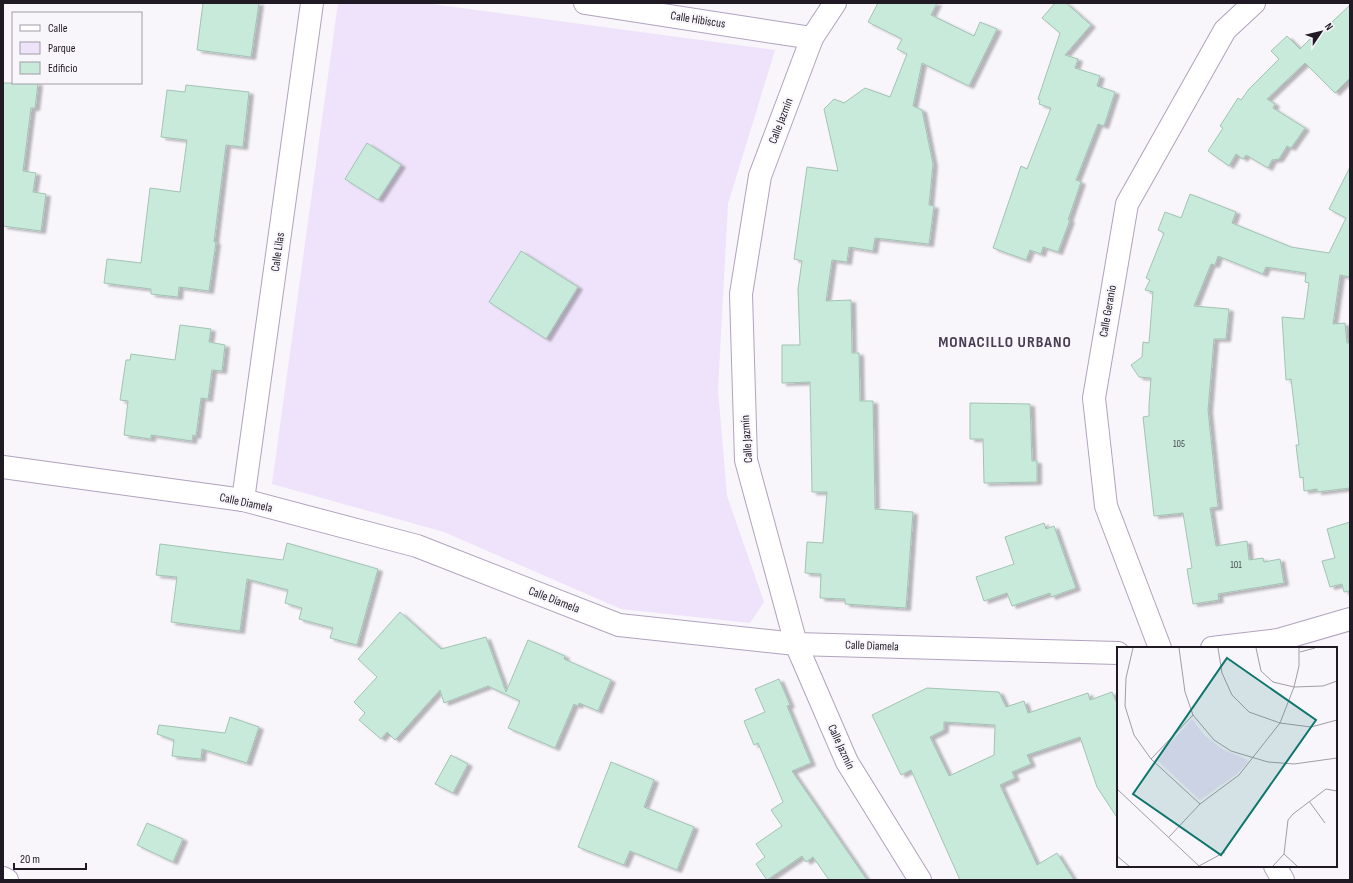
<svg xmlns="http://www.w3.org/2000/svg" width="1353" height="883" font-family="'Sofia Sans Condensed',sans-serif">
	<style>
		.green { fill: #eee3fa }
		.building { fill: #c8eada; stroke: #a2c3b4; fill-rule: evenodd; filter: url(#shadow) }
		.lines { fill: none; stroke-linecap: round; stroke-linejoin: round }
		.street-casing { stroke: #b0a3be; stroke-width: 24 }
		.street { stroke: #fff; stroke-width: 22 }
		.labels { text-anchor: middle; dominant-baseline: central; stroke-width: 4; stroke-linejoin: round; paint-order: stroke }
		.number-label { font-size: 10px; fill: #4a4e52 }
		.street-label { font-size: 12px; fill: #201a25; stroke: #f8f5fb }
		.district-label { font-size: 16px; font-weight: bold; letter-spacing: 1px; fill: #493d54; stroke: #f8f5fb }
		.inset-road { fill: none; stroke: #a29da5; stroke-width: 1 }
		.view { fill: #0f766e; fill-opacity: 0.15; stroke: #0f766e; stroke-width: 2 }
		.inset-edge { fill: none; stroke: #201a25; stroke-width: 2 }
	</style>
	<defs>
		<filter id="shadow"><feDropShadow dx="4.5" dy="2.5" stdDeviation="1" flood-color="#0004"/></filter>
	</defs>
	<rect width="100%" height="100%" fill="#f8f5fb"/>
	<path class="green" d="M338 3H424L775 50 728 204 718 390 727 496 764 602 750 623 621 609 444 532 272 484Z"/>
	<g class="building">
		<path d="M203 3H259L251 57 197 50Z"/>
		<path d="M878 3H937L931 15 974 36 980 22 997 29 969 86 922 63 913 106 922 110 933 164 929 205 934 206 929 244 875 238 873 251 849 247 847 262 832 260 826 301 851 300 852 353H859L860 401H873L875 509 913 512 906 608 845 604V599L820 598 821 574 805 573 807 542 823 543 827 492H812L810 382 782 383V345H800L798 289 802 261 794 259 807 167 838 171 824 109 834 99 844 103 865 88 890 97 907 54 897 49 902 39 868 22Z"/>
		<path d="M1055 3H1066L1091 25 1065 55 1078 59 1075 68 1100 76 1097 86 1115 92 1104 126 1098 124 1076 180 1081 182 1068 220H1070L1058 252 1043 247 1041 254 1030 250 1026 260 993 248 1021 166 1027 169 1051 108 1039 104 1040 100 1038 99 1060 33 1042 18Z"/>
		<path d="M1350 5V78L1335 93 1305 63 1267 99 1275 104 1273 108 1305 128 1291 148 1287 146 1279 159 1272 160 1268 168 1246 155 1243 159 1236 154 1229 166 1208 151 1223 128 1220 126 1238 98 1241 100 1249 89 1279 59 1271 51 1287 36 1300 49 1313 36 1315 38Z"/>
		<path d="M3 83H38L35 108H31L23 171 36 173 33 192 46 194 41 231 3 226Z"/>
		<path d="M186 85 249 92 243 147 226 145 214 242H216L209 291 179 287 178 297 151 294V289L104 283 107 259 141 263 150 188 180 192 187 140 161 137 167 90 185 92Z"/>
		<path d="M367 143 401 165 378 200 345 179Z"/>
		<path d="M1350 167V277L1340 275 1333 324 1345 323 1347 343H1350V488L1317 492V489L1304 491 1303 477 1300 478 1296 445H1299L1291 379 1286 380 1282 317 1304 319 1309 283 1305 282 1306 273 1266 267 1263 274 1218 256 1215 265 1211 264 1194 306 1229 309 1226 339H1214L1208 410 1218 507 1210 508 1216 546 1247 541 1249 560 1263 558 1264 562 1280 559 1284 583 1218 594 1219 600 1193 604 1187 569 1192 568 1183 513 1154 516 1143 417 1149 416V405L1151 378 1139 377 1131 365 1142 357 1143 342 1149 343 1153 292 1145 290 1150 280 1146 278 1164 233 1158 230 1165 212 1181 218 1190 194 1236 212 1232 223 1291 247 1329 253 1346 218 1329 209Z"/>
		<path d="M521 251 578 287 546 339 489 302Z"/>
		<path d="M180 325 211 329 209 342 225 345 222 371 212 370 208 399 201 398 196 436 193 435 192 441 151 435V439L124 435 128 401 120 400 126 360H130L131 354 175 360Z"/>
		<path d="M970 403 1030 404 1032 461H1037V482L984 483 983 439H970Z"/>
		<path d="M1350 522V591L1344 592 1342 584 1330 587 1322 561 1335 558 1327 529Z"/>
		<path d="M1044 523 1046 529 1054 526 1076 588 1051 597 1050 593 1012 606 1007 593 984 601 976 577 1014 564 1005 537Z"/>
		<path d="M287 543 378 569 357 645 330 638 333 628 299 619 302 608 285 603 288 590 247 579 240 631 171 622 177 577 156 575 160 544 283 560Z"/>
		<path d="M400 612 441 649 486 637 506 692 528 640 565 656 564 659 611 680 598 711 579 703 578 706 574 704 555 748 508 728 520 701 488 686 444 703 440 690 395 740 387 732 381 739 359 720 365 713 354 702 377 677 358 659Z"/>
		<path d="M779 679 790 705 787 706 811 763 792 771 867 880H829L813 857 806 862 802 856 767 880 756 864 765 857 756 844 782 826 771 810 783 802 758 743 754 745 744 721 765 712 755 689Z"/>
		<path d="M927 688 999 692 1006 707 1024 701 1028 713 1088 693 1090 700 1112 692 1118 706V819L1097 787 1080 737 1027 755 1031 764 1012 772 1015 778 1000 785 1037 865 1057 853 1074 880H960L911 770 901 775 872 715ZM944 722 995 725 994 755 949 776 930 737 944 730Z"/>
		<path d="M230 717 259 727 247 763 202 749 201 759 172 756 174 740 157 734 159 725 225 733Z"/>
		<path d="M451 755 468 764 453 793 435 784Z"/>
		<path d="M611 762 654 780 644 807 694 827 677 870 630 851 624 865 578 847Z"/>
		<path d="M147 823 183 839 173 862 137 845Z"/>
	</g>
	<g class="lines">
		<g class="street-casing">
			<g id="street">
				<path d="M585 3 812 38"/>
				<path d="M835 3 812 38 760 176 741 294 746 460 796 644 847 762 920 880"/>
				<path d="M3 467 243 500 417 546 619 625 796 644 1118 653"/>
				<path d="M243 500 312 3"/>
				<path d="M1160 648 1106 506 1094 398 1127 204 1225 30 1254 3"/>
				<path d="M1212 648 1278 640 1350 619"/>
				<path d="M1275 866 1283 880"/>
				<path d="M3 878 7 880"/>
			</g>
		</g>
		<use href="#street" class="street"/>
	</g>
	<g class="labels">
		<g class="number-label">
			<text x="1179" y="444">105</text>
			<text x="1236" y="565">101</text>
		</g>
		<g class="street-label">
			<text transform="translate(698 20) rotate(9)">Calle Hibiscus</text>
			<text transform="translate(781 121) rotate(-69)">Calle Jazmín</text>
			<text transform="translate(278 252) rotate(-82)">Calle Lilas</text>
			<text transform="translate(1108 311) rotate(-80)">Calle Geranio</text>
			<text transform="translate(747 439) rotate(-94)">Calle Jazmín</text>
			<text transform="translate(246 503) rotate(12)">Calle Diamela</text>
			<text transform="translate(554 600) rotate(21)">Calle Diamela</text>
			<text transform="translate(872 646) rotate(2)">Calle Diamela</text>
			<text transform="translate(841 747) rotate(65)">Calle Jazmín</text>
		</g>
		<g class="district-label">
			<text x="1005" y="342">MONACILLO URBANO</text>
		</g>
	</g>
	<g transform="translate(1117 647)">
		<rect width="220" height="220" fill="#f8f5fb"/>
		<path d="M75 72 87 88 105 102 129 112 131 115 120 127 83 153 39 112Z" fill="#eee3fa"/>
		<path class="inset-road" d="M16 1 9 31 8 59 17 88 34 112 83 157M62 1 68 45 76 68 97 93 114 104 151 115 177 117 220 111M101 1 105 26 115 48 132 65 163 76 194 80 220 73M139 1 144 24 156 35 177 40 206 39 220 34M183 5 198 1M34 112 76 68M0 142 82 219M192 154 208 176M52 190 83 157 122 128 163 76 177 40 182 19V1M167 207 180 219M0 209 12 219M82 219 108 205M156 219 167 207 171 173 176 167 209 142 220 144"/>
		<path class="view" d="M110 11 199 73 104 208 16 147Z"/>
		<rect width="220" height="220" class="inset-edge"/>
	</g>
	<rect width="1353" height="883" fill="none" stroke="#201a25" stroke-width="8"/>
	<rect x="12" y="12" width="130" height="72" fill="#f8f5fb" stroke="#a29da5"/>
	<rect x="20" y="25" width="20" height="6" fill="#ffffff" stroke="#a29da5"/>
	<text x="48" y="32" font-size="12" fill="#201a25">Calle</text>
	<rect x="20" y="42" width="20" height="12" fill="#eee3fa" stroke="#a29da5"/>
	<text x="48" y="52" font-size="12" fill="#201a25">Parque</text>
	<rect x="20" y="62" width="20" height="12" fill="#c8eada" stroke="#a29da5"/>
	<text x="48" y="72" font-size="12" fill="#201a25">Edificio</text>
	<g transform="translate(1321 32) rotate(55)" stroke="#f8f5fb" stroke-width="3" paint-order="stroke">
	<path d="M0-3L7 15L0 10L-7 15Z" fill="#201a25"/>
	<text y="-6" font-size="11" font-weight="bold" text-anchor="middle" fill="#201a25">N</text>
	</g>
	<path d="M14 863v6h72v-6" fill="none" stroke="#201a25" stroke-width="2"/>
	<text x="20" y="863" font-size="12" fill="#201a25" stroke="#f8f5fb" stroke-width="3" paint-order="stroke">20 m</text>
</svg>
